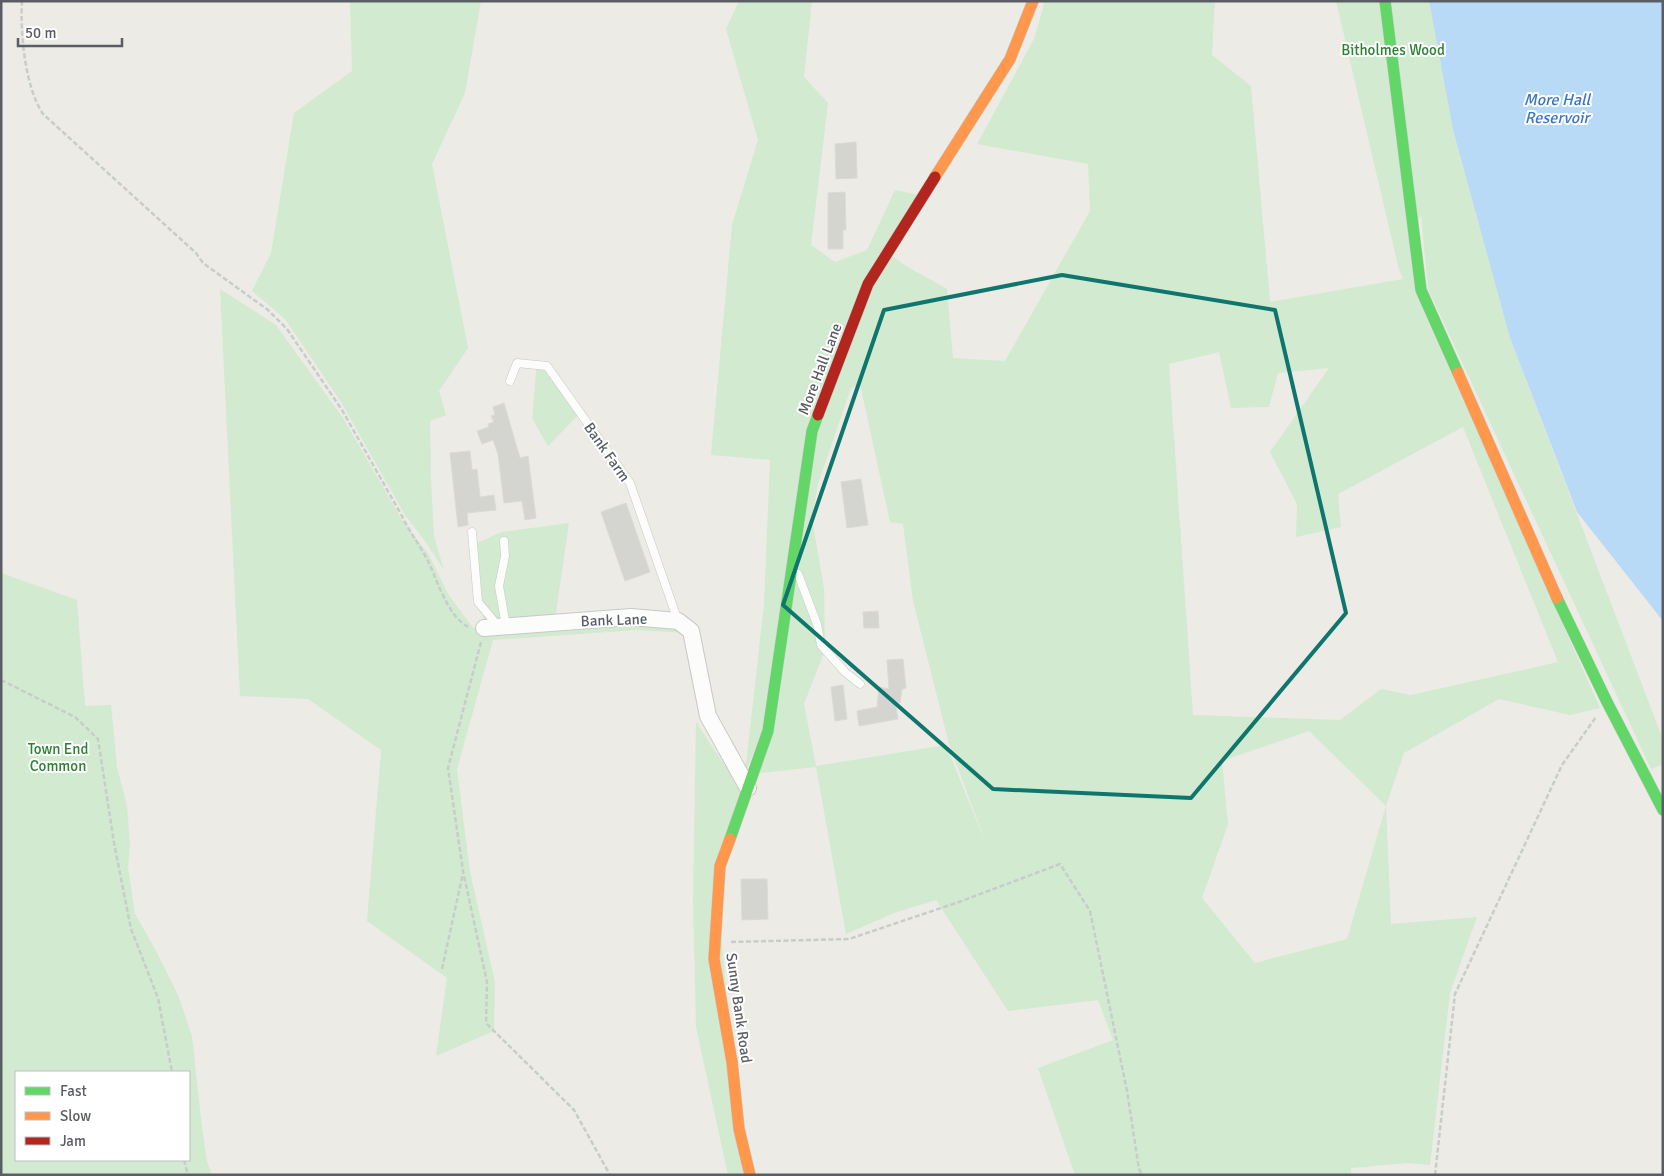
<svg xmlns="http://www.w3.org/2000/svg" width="1664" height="1176" font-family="Signika,sans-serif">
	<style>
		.green { fill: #d2ead0; fill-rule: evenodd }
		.water { fill: #b8daf7 }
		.building { fill: #d4d4d0; stroke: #dcdad4 }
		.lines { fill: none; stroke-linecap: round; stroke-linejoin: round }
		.lane-casing { stroke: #c8c9c7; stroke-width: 9 }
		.street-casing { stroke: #c8c9c7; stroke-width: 18 }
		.fast-casing { stroke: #c9cac9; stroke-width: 12 }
		.slow-casing { stroke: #c9cac9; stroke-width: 12 }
		.jam-casing { stroke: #c9cac9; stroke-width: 12 }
		.path { stroke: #c7cdca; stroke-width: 2.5; stroke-dasharray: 5 2.5; stroke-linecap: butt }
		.lane { stroke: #fcfcfb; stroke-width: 8 }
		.street { stroke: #fcfcfb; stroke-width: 16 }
		.fast { stroke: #63d668; stroke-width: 11 }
		.slow { stroke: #ff974d; stroke-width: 11 }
		.jam { stroke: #b3261e; stroke-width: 11 }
		.marked { fill: none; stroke: #0f766e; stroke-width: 4; stroke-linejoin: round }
		.labels { text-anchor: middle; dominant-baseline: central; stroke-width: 4; stroke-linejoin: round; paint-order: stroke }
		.park-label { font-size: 15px; fill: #2c8234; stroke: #fff }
		.street-label { font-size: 15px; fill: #5a5e64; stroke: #fff }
		.water-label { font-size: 16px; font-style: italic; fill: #3876c4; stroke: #fff }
	</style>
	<rect width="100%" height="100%" fill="#ecebe5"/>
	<g class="green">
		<path d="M350 1H481L465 93 432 164 468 348 439 391 446 415 430 421 431 481 434 536 444 570 425 541 405 515 341 402 285 319 252 291 271 253 294 113 352 71Z"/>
		<path d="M739 1H812L804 77 828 103 811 245 835 262 867 250 895 190 918 195 807 430 762 732 745 773 764 604 770 460 711 455 732 225 758 140 726 29Z"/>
		<path d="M1045 1H1215L1212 55 1251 86 1270 302 1403 279 1399 270 1336 1H1429L1453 130 1510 338 1663 740V764L1651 769 1428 289 1421 215 1410 241 1415 292 1600 708 1570 715 1499 699 1404 753 1386 806 1391 924 1477 917 1450 993 1430 1165 1408 1163 1351 1168V1175H1075L1038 1068 1113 1040 1098 1000 1008 1011 936 900 894 913 846 934 816 767 759 773 773 733 816 431 872 286 892 256 906 266 947 289 953 358 1005 361 1090 211 1088 164 977 144 1034 39ZM1219 352 1231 408 1269 407 1278 373 1329 368 1270 452 1297 504 1296 537 1341 527 1338 494 1463 427 1558 662 1411 695 1381 689 1340 720 1193 715 1169 364ZM860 384 890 522 903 524 913 601 949 744 988 849 946 745 816 766 804 704 825 650 824 589 812 518 818 484 851 388ZM1309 731 1386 806 1347 939 1255 963 1202 898 1228 824 1222 761Z"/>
		<path d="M220 289 276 325 343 418 401 518 429 555 448 594 473 628 486 630 675 623 688 633 637 630 493 640 457 769 470 872 495 982 494 1031 436 1056 447 978 367 921 381 750 308 699 240 696Z"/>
		<path d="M537 360 579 414 548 446 532 418Z"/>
		<path d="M569 523 555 619 484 624 477 543 502 532Z"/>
		<path d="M1 573 77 600 85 706 111 705 117 767 127 806 130 844 128 868 135 914 156 951 178 995 192 1036 202 1128 207 1161 212 1175H1ZM16 1072H189V1160H16Z"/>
		<path d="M696 722 741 790 715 867 743 1175H728L696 1027 693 901Z"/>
	</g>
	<path class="water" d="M1429 1H1663V621L1577 512 1510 338 1453 130Z"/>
	<g class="building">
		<path d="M856 142 857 178 836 179 835 144Z"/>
		<path d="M845 192 846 230H843V249H828V193Z"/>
		<path d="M504 403 520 458 528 456 536 518 525 520 522 501 504 503 498 454 493 440 482 444 477 431 489 427 488 424 494 422 491 416 495 415 493 407Z"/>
		<path d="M470 451 472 470 477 469 480 497 494 495 496 510 467 513 468 525 458 527 450 453Z"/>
		<path d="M861 479 868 525 847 528 841 482Z"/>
		<path d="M626 503 650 572 625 581 601 512Z"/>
		<path d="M878 611 879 628H864L863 612Z"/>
		<path d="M903 659 906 688 902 689 900 703 895 702 898 719 859 726 857 711 877 707 879 687 889 689 887 660Z"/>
		<path d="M843 685 847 719 835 721 831 687Z"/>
		<path d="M741 879H767L768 919 742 920Z"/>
	</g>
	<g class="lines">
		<g class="lane-casing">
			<g id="lane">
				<path d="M510 381 517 363 547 366 630 483 678 621"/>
				<path d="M472 532 478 602 499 627"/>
				<path d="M504 541 505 556 499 586 506 626"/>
				<path d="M798 574 817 624 821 645 845 672 860 684"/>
			</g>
		</g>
		<g class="street-casing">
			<path id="street" d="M484 628 631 617 678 621 691 631 708 716 748 788"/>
		</g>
		<g class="fast-casing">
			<g id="fast">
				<path d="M1385 1 1421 290 1458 373"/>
				<path d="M1557 598 1607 702 1663 810"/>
				<path d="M730 839 768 731 812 431 818 415"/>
			</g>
		</g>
		<g class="slow-casing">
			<g id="slow">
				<path d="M935 177 1010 59 1033 1"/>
				<path d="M1458 373 1557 598"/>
				<path d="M730 839 720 866 714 959 732 1062 739 1129 750 1175"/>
			</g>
		</g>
		<g class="jam-casing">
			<path id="jam" d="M818 415 868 284 935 177"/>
		</g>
		<g class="path">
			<path d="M22 1C20 33 25 87 43 114L196 253 203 263 268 310 287 329 342 410 402 516C409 531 419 544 427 559 437 579 448 618 469 627"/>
			<path d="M481 642 448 768 463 871 487 982 486 1023 574 1110 610 1175"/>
			<path d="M1 680 75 717 98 739 114 843 131 929 158 998 172 1072"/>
			<path d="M731 942 849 939 959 902 1060 864 1090 911 1127 1091 1139 1169 1142 1175"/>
			<path d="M442 969 463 873"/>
			<path d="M184 1160 188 1175"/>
			<path d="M1435 1175 1455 994 1562 765 1596 717"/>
		</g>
		<use href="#lane" class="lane"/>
		<use href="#street" class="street"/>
		<use href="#fast" class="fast"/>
		<use href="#slow" class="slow"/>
		<use href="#jam" class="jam"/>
	</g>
	<path class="marked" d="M1062 275 1275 310 1346 613 1191 798 993 789 783 605 884 310Z"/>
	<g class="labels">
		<g class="park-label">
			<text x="1393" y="50">Bitholmes Wood</text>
			<text x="58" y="749">Town End<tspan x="58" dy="17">Common</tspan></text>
		</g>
		<g class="street-label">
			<text transform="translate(820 369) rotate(-69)">More Hall Lane</text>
			<text transform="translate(607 452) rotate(55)">Bank Farm</text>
			<text transform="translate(614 620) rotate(-2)">Bank Lane</text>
			<text transform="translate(739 1008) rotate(82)">Sunny Bank Road</text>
		</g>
		<g class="water-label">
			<text x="1557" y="100">More Hall<tspan x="1557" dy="18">Reservoir</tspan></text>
		</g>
	</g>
	<rect width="1664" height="1176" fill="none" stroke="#5a5e64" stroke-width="5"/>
	<rect x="15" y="1071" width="175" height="90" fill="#ffffff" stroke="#bdbfc1"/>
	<rect x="25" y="1087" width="25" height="8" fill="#63d668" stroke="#bdbfc1"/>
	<text x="60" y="1096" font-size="15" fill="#5a5e64">Fast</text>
	<rect x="25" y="1112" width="25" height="8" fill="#ff974d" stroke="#bdbfc1"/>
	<text x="60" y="1121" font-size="15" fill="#5a5e64">Slow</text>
	<rect x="25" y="1137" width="25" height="8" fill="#b3261e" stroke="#bdbfc1"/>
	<text x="60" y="1146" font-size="15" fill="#5a5e64">Jam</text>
	<path d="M18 38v8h104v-8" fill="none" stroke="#5a5e64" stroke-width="2.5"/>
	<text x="25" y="38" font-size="15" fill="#5a5e64" stroke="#ffffff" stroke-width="4" paint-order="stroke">50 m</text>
</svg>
